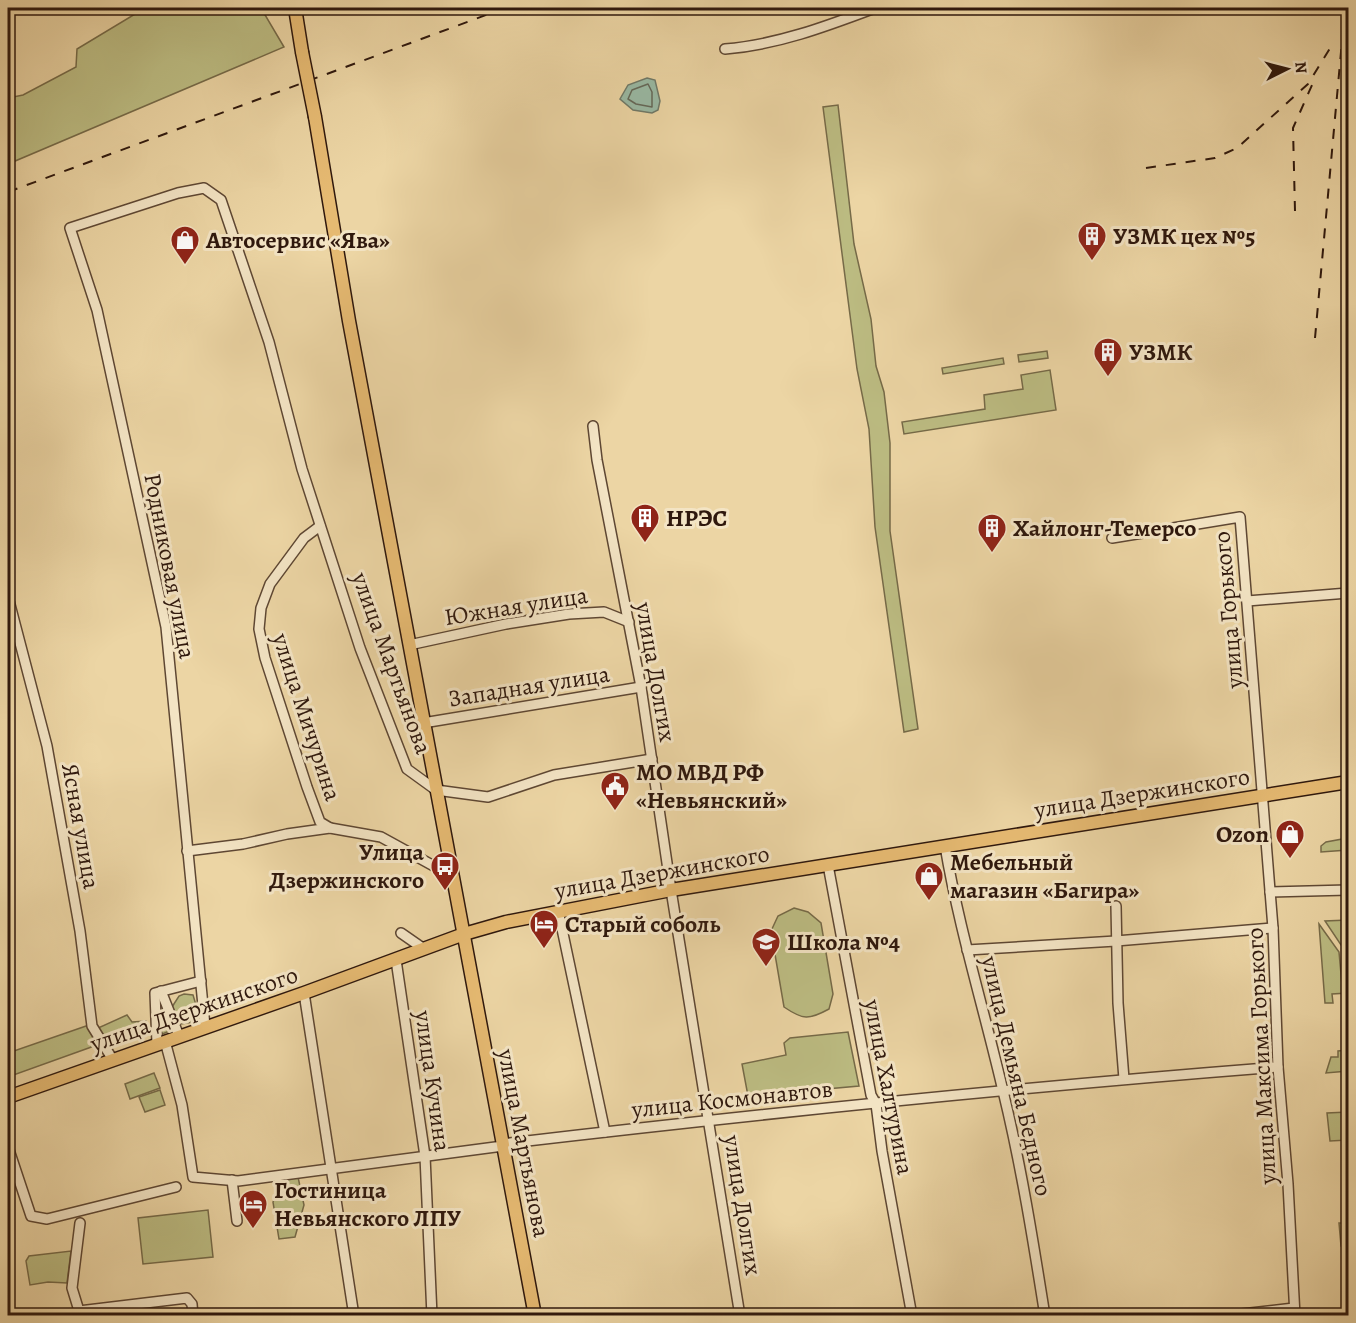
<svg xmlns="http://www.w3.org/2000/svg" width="1356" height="1323" font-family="Alegreya,serif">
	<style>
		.green { fill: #bcbc82; stroke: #766a48; stroke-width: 1.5 }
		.water { fill: #99b9a4; stroke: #6f7968; stroke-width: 1.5 }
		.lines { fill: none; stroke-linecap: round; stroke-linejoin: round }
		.shore { stroke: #646858; stroke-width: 1.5 }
		.minor-casing { stroke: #5e4733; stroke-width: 12 }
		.major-casing { stroke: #2f180d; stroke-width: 15 }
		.minor { stroke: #f3e4c4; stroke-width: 9 }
		.major { stroke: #e6ba72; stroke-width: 12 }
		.rail { stroke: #2f180d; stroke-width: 2; stroke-dasharray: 10 10; stroke-linecap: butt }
		.major-bridge-casing { stroke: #2f180d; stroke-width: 15; stroke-linecap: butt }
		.major-bridge { stroke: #e6ba72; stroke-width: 12 }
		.labels { text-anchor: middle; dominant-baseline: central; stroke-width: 6; stroke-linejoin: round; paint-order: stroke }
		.poi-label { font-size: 24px; font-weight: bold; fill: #2f180d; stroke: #f3e4c4; text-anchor: start }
		.street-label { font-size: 24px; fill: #2f180d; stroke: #f3e4c4 }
	</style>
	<rect width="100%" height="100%" fill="#ecd5a4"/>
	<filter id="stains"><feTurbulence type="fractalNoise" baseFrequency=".00333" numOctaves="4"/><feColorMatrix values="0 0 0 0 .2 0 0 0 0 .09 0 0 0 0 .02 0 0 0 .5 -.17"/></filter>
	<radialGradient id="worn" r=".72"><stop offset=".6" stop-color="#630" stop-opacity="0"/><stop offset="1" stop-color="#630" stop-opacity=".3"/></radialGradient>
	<g class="green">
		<path d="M145 8H261L284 47 8 164V98L23 95 76 67 77 49Z"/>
		<path d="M838 105 854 244 871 319 876 366 884 392 890 443V531L918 729 904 732 875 527 869 429 857 369 823 107Z"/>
		<path d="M1047 351 1048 358 1019 362 1018 355Z"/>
		<path d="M1003 358 1004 364 943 374 942 368Z"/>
		<path d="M1050 370 1056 410 904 434 902 422 985 409 984 395 1023 389 1021 375Z"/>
		<path d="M1348 838V850L1321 852V846L1326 842Z"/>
		<path d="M794 908 808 912 821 923 833 994 829 1009C809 1020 803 1020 784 1007L771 931 778 916Z"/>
		<path d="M1348 920V944L1341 945 1325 921Z"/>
		<path d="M1319 924 1339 952 1342 985 1348 984V993L1332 994 1333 1003H1325Z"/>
		<path d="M184 994 193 995 199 1015 193 1022 181 1024 174 1017 172 1007 179 996Z"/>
		<path d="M162 1004 172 1030 160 1035 158 1006Z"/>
		<path d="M127 1015 132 1022 146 1021V1026L105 1041 98 1028Z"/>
		<path d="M89 1025 97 1045 8 1077V1053Z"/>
		<path d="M848 1032 859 1086 748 1096 742 1064 786 1055 784 1043 790 1038Z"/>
		<path d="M1348 1050V1071L1326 1073 1331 1057H1338V1051Z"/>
		<path d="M154 1073 160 1088 130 1099 125 1084Z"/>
		<path d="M160 1090 165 1105 145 1112 139 1097Z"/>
		<path d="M1348 1112V1142V1140L1330 1141 1327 1113Z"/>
		<path d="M298 1177 304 1205 295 1237 279 1239 273 1202 284 1178Z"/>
		<path d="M208 1210 213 1257 143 1264 138 1218Z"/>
		<path d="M1339 1223H1348V1245L1341 1246Z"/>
		<path d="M71 1251 67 1283 48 1282 30 1285 26 1261 29 1256Z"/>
		<path d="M1348 1275V1315H1346L1343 1276Z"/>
	</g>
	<path class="water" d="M647 78 655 80 660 101 658 110 652 113 633 110 620 99 628 85Z"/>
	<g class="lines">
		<path class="shore" d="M648 84 652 92V107L636 104 628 99 632 90Z"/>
		<g class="minor-casing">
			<g id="minor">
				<path d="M725 49C777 45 827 26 875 8"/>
				<path d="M593 426 597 460 641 687 671 890 740 1316"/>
				<path d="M320 526 304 538 270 584 261 608 259 629 265 658 307 787 320 822 330 828"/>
				<path d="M1112 538 1240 517 1273 928 1278 1067 1288 1184 1295 1316"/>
				<path d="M8 597 47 746 80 931 92 1026 113 1060"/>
				<path d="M1247 601 1348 593"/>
				<path d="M409 645 506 624 569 614 604 612 629 622"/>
				<path d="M423 723 641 687"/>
				<path d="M945 846C959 929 984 1009 1003 1091 1021 1165 1033 1240 1045 1316"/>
				<path d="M187 851 243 844 287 834 330 828 381 837 452 876"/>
				<path d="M828 865 871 1095 876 1104 882 1151 912 1316"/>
				<path d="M1270 892 1348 890"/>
				<path d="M1116 906 1118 1003 1124 1079"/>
				<path d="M558 910 605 1132"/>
				<path d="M401 933 424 949"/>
				<path d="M967 950 1116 941 1273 928"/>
				<path d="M396 960 425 1156 432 1316"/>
				<path d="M161 991 179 1036"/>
				<path d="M304 993 354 1316"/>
				<path d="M205 1026 166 627 97 310 70 228 178 193 204 188 221 200 269 342 302 469 360 648 407 769 436 790 488 797 554 775 652 759"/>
				<path d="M165 1041 182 1105 193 1177 238 1181 503 1146 510 1143C766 1113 1022 1087 1278 1067"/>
				<path d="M157 1044 155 993 201 981"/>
				<path d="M8 1147 31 1216 47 1219 176 1187"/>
				<path d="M232 1180 237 1221"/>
				<path d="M79 1311 187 1298 192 1304 193 1316"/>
				<path d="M80 1314 72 1288 80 1223"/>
				<path d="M1224 1316 1294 1308"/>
			</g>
		</g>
		<g class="major-casing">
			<g id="major">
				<path d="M295 8 302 52"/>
				<path d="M315 117 349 321 535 1316"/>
				<path d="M8 1097 304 993 464 934 506 922 671 890 1348 782"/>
			</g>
		</g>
		<use href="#minor" class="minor"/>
		<use href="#major" class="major"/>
		<g class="rail">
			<path d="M1146 168 1215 158 1237 148 1308 84 1332 45"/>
			<path d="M8 192 505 8"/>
			<path d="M1295 211 1293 128 1312 85"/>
			<path d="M1315 338 1345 8"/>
		</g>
		<g class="major-bridge-casing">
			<path id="major-bridge" d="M302 52 315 117"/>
		</g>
		<use href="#major-bridge" class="major-bridge"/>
	</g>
	<defs>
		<g id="building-pin" transform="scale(1.5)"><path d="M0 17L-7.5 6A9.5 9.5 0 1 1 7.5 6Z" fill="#8f2418" stroke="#f3e4c4"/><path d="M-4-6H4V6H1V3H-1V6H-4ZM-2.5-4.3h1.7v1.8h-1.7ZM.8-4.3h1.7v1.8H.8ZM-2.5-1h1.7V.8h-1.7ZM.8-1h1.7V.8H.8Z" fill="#fff"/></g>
		<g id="shop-pin" transform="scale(1.5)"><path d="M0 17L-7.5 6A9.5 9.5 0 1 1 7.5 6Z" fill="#8f2418" stroke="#f3e4c4"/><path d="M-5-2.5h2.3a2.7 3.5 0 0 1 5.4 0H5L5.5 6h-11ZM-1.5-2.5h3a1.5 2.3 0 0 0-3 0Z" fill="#fff"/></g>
		<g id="civic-pin" transform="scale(1.5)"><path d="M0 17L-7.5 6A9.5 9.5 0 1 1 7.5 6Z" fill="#8f2418" stroke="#f3e4c4"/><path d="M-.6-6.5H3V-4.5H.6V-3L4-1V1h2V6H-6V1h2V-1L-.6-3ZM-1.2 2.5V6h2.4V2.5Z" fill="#fff"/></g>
		<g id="bus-pin" transform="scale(1.5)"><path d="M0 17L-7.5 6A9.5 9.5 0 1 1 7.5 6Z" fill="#8f2418" stroke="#f3e4c4"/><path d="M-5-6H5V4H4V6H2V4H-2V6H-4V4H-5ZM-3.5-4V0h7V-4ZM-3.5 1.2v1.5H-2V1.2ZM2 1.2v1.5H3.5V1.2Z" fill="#fff"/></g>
		<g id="hotel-pin" transform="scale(1.5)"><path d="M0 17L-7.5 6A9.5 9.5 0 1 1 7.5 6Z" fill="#8f2418" stroke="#f3e4c4"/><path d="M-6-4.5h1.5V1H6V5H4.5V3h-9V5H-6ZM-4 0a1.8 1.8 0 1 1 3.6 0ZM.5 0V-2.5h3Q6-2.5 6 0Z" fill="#fff"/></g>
		<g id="school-pin" transform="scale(1.5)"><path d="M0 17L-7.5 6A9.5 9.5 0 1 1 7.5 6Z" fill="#8f2418" stroke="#f3e4c4"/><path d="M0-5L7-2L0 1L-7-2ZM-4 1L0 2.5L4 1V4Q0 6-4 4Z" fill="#fff"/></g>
	</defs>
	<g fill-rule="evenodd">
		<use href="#building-pin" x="1092" y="236"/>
		<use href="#shop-pin" x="185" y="240"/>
		<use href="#building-pin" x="1108" y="352"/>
		<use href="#building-pin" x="645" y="518"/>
		<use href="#building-pin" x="992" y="528"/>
		<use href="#civic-pin" x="615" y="786"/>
		<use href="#shop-pin" x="1290" y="834"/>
		<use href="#bus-pin" x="445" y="866"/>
		<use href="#shop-pin" x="929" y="876"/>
		<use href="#hotel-pin" x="544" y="924"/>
		<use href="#school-pin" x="766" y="942"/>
		<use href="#hotel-pin" x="253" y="1204"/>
	</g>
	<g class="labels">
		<g class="poi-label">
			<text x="1113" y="236">УЗМК цех №5</text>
			<text x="206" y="240">Автосервис «Ява»</text>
			<text x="1129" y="352">УЗМК</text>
			<text x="666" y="518">НРЭС</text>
			<text x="1013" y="528">Хайлонг-Темерсо</text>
			<text x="636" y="772">МО МВД РФ<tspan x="636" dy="28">«Невьянский»</tspan></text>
			<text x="1269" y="834" text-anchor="end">Ozon</text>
			<text x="424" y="852" text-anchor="end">Улица<tspan x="424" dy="28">Дзержинского</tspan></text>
			<text x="950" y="862">Мебельный<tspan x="950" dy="28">магазин «Багира»</tspan></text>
			<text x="565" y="924">Старый соболь</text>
			<text x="787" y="942">Школа №4</text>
			<text x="274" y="1190">Гостиница<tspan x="274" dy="28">Невьянского ЛПУ</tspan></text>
		</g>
		<g class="street-label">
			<text transform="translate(170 566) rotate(79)">Родниковая улица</text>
			<text transform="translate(516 606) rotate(-9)">Южная улица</text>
			<text transform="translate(1228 610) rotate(-95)">улица Горького</text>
			<text transform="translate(392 663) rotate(70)">улица Мартьянова</text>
			<text transform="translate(656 672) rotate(80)">улица Долгих</text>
			<text transform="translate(529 686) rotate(-9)">Западная улица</text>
			<text transform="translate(307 717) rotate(72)">улица Мичурина</text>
			<text transform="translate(1142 793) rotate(-9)">улица Дзержинского</text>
			<text transform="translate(81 826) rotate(80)">Ясная улица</text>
			<text transform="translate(662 872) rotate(-10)">улица Дзержинского</text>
			<text transform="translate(194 1009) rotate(-19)">улица Дзержинского</text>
			<text transform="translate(1261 1056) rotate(-93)">улица Максима Горького</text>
			<text transform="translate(1017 1076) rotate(77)">улица Демьяна Бедного</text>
			<text transform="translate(433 1081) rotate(82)">улица Кучина</text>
			<text transform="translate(889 1087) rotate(79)">улица Халтурина</text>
			<text transform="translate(732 1099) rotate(-6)">улица Космонавтов</text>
			<text transform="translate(524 1143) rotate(79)">улица Мартьянова</text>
			<text transform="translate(743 1205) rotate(81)">улица Долгих</text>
		</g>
	</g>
	<rect width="1356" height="1323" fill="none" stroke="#ecd5a4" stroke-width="30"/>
	<rect x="9" y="9" width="1338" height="1305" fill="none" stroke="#2f180d" stroke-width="3"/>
	<rect x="15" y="15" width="1326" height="1293" fill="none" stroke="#2f180d" stroke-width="1.5"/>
	<g transform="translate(1287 69) rotate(84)" stroke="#f3e4c4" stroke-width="4.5" paint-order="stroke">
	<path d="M0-4.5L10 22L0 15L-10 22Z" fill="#2f180d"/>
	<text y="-9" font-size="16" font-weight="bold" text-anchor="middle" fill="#2f180d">N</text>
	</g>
	<rect width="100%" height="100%" filter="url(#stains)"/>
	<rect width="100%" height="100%" fill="url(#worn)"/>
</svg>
